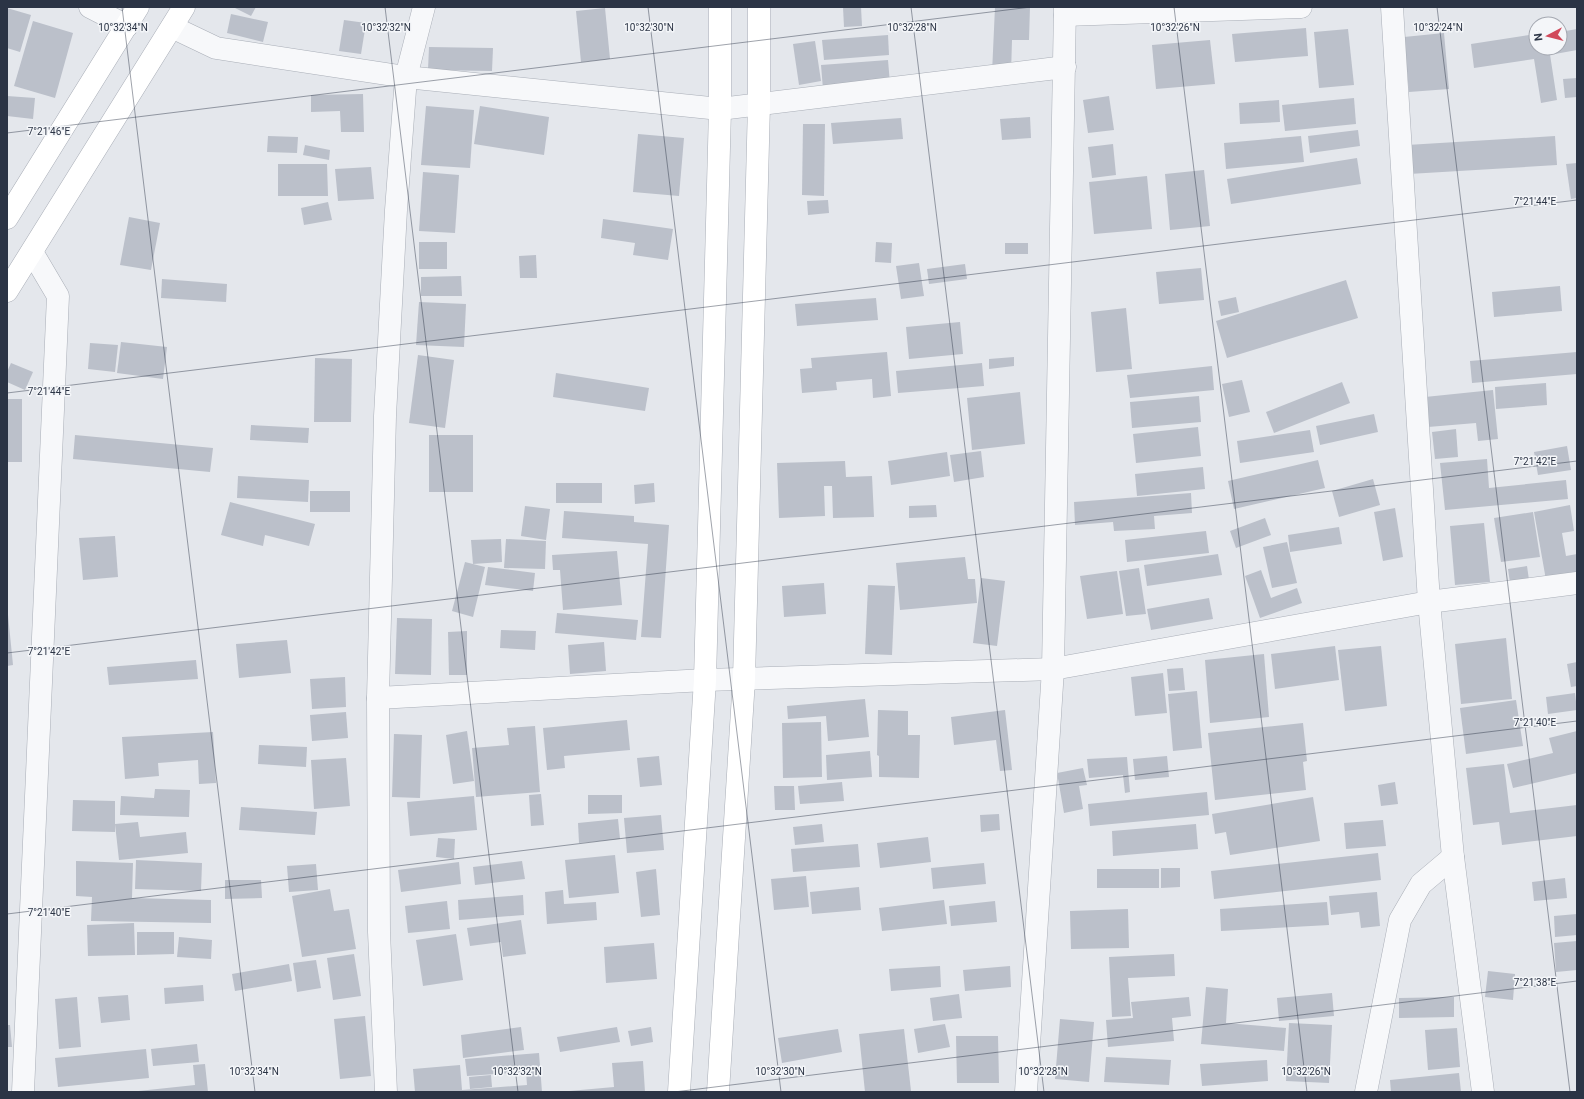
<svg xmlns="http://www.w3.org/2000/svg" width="1584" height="1099" font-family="Roboto,sans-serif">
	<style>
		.building { fill: #bbc0ca }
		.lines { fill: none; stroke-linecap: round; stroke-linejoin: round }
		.street-casing { stroke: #a9aeb7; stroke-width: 23 }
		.secondary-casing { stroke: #a9aeb7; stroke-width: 23 }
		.street { stroke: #f7f8fa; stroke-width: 22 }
		.secondary { stroke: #fff; stroke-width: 22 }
		.ticks { fill: none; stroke: #2b3445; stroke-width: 1; stroke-opacity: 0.45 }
		.ticks-label { font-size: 10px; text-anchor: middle; fill: #2b3445; stroke: #f4f6f9; stroke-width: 3; stroke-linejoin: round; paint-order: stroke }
	</style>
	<rect width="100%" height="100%" fill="#e4e7ec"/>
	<g class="building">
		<path d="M233 7H256L251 16Z"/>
		<path d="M843 7H861L862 26 844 27Z"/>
		<path d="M995 7H1030L1029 40H1012L1011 74 992 73Z"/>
		<path d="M7 8 31 15 20 52 7 48Z"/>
		<path d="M605 8 610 59 581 62 576 11Z"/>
		<path d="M231 14 268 22 263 42 227 33Z"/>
		<path d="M344 20 366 23 361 54 339 51Z"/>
		<path d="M33 21 73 33 55 98 14 86Z"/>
		<path d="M1306 28 1308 56 1235 62 1232 34Z"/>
		<path d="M1348 29 1354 85 1319 88 1314 32Z"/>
		<path d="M1577 29V50L1555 54 1554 48H1560V32Z"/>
		<path d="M1444 33 1449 89 1409 92 1404 37Z"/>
		<path d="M1536 34V48H1549L1557 100 1541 103 1534 59 1474 68 1471 44Z"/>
		<path d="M888 35 889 55 824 60 822 40Z"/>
		<path d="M1210 40 1215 84 1156 89 1152 45Z"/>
		<path d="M815 41 821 81 799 85 793 44Z"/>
		<path d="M429 47 493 48 492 71 428 70Z"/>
		<path d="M888 60 890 84 823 89 821 65Z"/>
		<path d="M1577 78V97L1565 98 1563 79Z"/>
		<path d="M363 94 364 132H341L340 111 311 112V95Z"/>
		<path d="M7 96 35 98 33 119 7 116Z"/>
		<path d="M1109 96 1114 130 1088 133 1083 100Z"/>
		<path d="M1354 98 1356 124 1285 131 1282 105Z"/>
		<path d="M1279 100 1280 122 1240 124 1239 103Z"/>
		<path d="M426 106 474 110 470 168 421 165Z"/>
		<path d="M480 106 549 117 544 155 474 144Z"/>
		<path d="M1030 117 1031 138 1002 140 1000 119Z"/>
		<path d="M901 118 903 139 833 144 831 123Z"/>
		<path d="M803 124H825L824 196 802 195Z"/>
		<path d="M1358 130 1360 146 1310 153 1308 136Z"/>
		<path d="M638 134 684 138 679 196 633 192Z"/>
		<path d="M268 136 298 137 297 153 267 152Z"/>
		<path d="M1301 136 1304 162 1226 169 1224 143Z"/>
		<path d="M1555 136 1557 165 1409 174 1407 145Z"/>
		<path d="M1113 144 1116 175 1092 178 1088 147Z"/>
		<path d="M305 145 330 150 329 160 303 155Z"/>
		<path d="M1357 158 1361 184 1231 204 1227 179Z"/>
		<path d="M1577 163V198L1571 199 1566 164Z"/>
		<path d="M278 164H327L328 196H278Z"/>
		<path d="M371 167 374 199 338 201 335 169Z"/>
		<path d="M1204 170 1210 226 1170 230 1165 174Z"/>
		<path d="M423 172 459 175 455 233 419 231Z"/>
		<path d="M1147 176 1152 229 1094 234 1089 182Z"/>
		<path d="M828 200 829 213 808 215 807 201Z"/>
		<path d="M328 202 332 220 304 225 301 208Z"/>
		<path d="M129 217 160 223 151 270 120 265Z"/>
		<path d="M603 219 673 229 668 260 633 255 635 243 601 238Z"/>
		<rect x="419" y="242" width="28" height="27"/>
		<path d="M876 242 892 243 891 263 875 262Z"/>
		<rect x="1005" y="243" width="23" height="11"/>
		<path d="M536 255 537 278H520L519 256Z"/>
		<path d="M919 263 924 296 901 299 896 266Z"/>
		<path d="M965 264 967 279 929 284 927 269Z"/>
		<path d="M1201 268 1204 300 1159 304 1156 272Z"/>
		<path d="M461 276 462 296H421V277Z"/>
		<path d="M162 279 227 284 226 302 161 298Z"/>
		<path d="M1346 280 1358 318 1227 358 1216 321Z"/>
		<path d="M1560 286 1562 311 1494 317 1492 292Z"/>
		<path d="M1236 297 1239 312 1221 316 1218 301Z"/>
		<path d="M876 298 878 320 797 326 795 304Z"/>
		<path d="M419 302 466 304 464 347 416 345Z"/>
		<path d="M1126 308 1132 369 1096 372 1091 312Z"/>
		<path d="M960 322 963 354 909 359 906 327Z"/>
		<path d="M121 342 167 347 163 379 117 373Z"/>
		<path d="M90 343 118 345 115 372 88 369Z"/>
		<path d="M887 352 891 396 873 398 872 379 836 382 837 390 802 393 800 369 812 368 811 358Z"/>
		<path d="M1577 352V374L1472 383 1470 361Z"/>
		<path d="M418 355 454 360 445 428 409 423Z"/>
		<path d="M1014 357V366L989 369V359Z"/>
		<path d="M315 358 352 359 351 422H314Z"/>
		<path d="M11 363 33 372 25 390 7 382V372Z"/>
		<path d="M982 363 984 386 898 393 896 371Z"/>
		<path d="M1212 366 1214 390 1130 398 1127 375Z"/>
		<path d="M556 373 649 388 645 411 553 397Z"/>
		<path d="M1242 380 1250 412 1229 417 1222 384Z"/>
		<path d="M1342 382 1350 403 1274 433 1266 412Z"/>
		<path d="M1546 383 1547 405 1496 409 1495 387Z"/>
		<path d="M1493 390 1498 439 1478 441 1476 423 1428 427 1425 397Z"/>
		<path d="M1020 392 1025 444 972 450 967 398Z"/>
		<path d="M1199 396 1201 422 1132 428 1130 402Z"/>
		<rect x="7" y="399" width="15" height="63"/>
		<path d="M1374 414 1378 432 1320 445 1316 426Z"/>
		<path d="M251 425 309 428 308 443 250 440Z"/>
		<path d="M1198 427 1201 456 1136 463 1133 434Z"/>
		<path d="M1456 429 1458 457 1435 459 1432 432Z"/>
		<path d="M1310 430 1314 452 1240 463 1237 441Z"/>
		<path d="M75 435 213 448 210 472 73 459Z"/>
		<rect x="429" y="435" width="44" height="57"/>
		<path d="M1567 446 1571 470 1538 475 1534 452Z"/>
		<path d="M981 451 984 477 954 482 950 455Z"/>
		<path d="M947 452 950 476 891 485 888 461Z"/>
		<path d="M1487 459 1489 488 1566 480 1568 499 1445 510 1440 463Z"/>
		<path d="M1318 460 1325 488 1234 509 1228 481Z"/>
		<path d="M845 461 846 477 872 476 874 517 833 518 832 486H824L825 516 779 518 777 463Z"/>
		<path d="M1203 467 1205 489 1137 496 1135 474Z"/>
		<path d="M238 476 309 480 308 502 237 498Z"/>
		<path d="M1373 479 1380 505 1339 517 1332 491Z"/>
		<rect x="556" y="483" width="46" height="20"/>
		<path d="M654 483 655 502 635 504 634 485Z"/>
		<rect x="310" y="491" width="40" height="21"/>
		<path d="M1191 493 1192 513 1154 516 1155 529 1114 531 1113 522 1075 525 1074 502Z"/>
		<path d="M230 502 315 524 309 546 265 535 263 546 221 535Z"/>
		<path d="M936 505 937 517 909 518V506Z"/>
		<path d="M1570 505 1574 531 1562 533 1566 556 1577 554V575L1546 580 1534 512Z"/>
		<path d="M525 506 550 509 546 540 521 536Z"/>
		<path d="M1395 508 1403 557 1383 561 1374 512Z"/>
		<path d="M564 511 634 516V522L669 525 661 638 641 637 648 544 562 538Z"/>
		<path d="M1533 512 1540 557 1501 562 1494 518Z"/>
		<path d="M1265 518 1271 535 1236 548 1230 531Z"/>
		<path d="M1484 523 1490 582 1455 585 1450 526Z"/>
		<path d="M1339 527 1342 544 1290 552 1288 535Z"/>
		<path d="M1206 531 1209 553 1127 562 1125 540Z"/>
		<path d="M115 536 118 577 83 580 79 538Z"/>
		<path d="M501 539 502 562 473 564 471 540Z"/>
		<path d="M506 539 546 541 545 569 504 568Z"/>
		<path d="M1287 542 1297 583 1272 588 1263 547Z"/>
		<path d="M617 551 622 605 563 610 560 570H553L552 555Z"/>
		<path d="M1218 554 1222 575 1147 586 1144 565Z"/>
		<path d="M965 557 968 579H975L977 603 900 610 896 563Z"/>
		<path d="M465 562 485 567 473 617 452 611Z"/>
		<path d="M1527 566 1530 587 1511 590 1508 569Z"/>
		<path d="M488 567 535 573 533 591 485 585Z"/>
		<path d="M1139 568 1146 614 1126 616 1119 571Z"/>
		<path d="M1261 570 1271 598 1297 588 1302 603 1260 618 1245 576Z"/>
		<path d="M1117 571 1123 614 1087 619 1080 576Z"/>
		<path d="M981 578 1005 581 997 646 973 643Z"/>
		<path d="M824 583 826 614 784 617 782 586Z"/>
		<path d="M868 585 895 586 892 655 865 654Z"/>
		<path d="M1209 598 1213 619 1151 630 1147 609Z"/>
		<path d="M7 605 13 665 7 666Z"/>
		<path d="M557 613 638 620 636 640 555 633Z"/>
		<path d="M397 618 432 619 431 675 395 674Z"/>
		<path d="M501 630 536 631 535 650 500 648Z"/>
		<path d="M467 631V675H449L448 632Z"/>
		<path d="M1506 638 1512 699 1461 704 1455 644Z"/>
		<path d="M287 640 291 673 239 678 236 644Z"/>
		<path d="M604 642 606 671 570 674 568 645Z"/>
		<path d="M1335 646 1339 680 1275 689 1271 654Z"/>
		<path d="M1381 646 1387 706 1345 711 1338 650Z"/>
		<path d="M1264 654 1269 717 1210 723 1205 660Z"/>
		<path d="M196 660 198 679 109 685 107 667Z"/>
		<path d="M1577 662V686L1571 687 1567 664Z"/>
		<path d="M1183 668 1185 690 1169 691 1167 669Z"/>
		<path d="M1163 673 1167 713 1135 716 1131 677Z"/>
		<path d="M345 677 346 707 312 709 310 679Z"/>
		<path d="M1197 691 1202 748 1173 751 1168 694Z"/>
		<path d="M1575 693 1577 710 1548 714 1546 697Z"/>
		<path d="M865 699 869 737 828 741 826 716 788 719 787 706Z"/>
		<path d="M1516 700 1523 746 1466 754 1460 708Z"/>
		<path d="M878 710 908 711V735H920L919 778 879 777V756L877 755Z"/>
		<path d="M1005 710 1012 770 1000 771 996 740 954 745 951 717Z"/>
		<path d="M346 712 348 738 312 741 310 715Z"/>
		<path d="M627 720 630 750 564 756 565 768 547 770 543 728Z"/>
		<path d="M821 722 822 777 783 778 782 723Z"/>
		<path d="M1303 723 1307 761 1303 762 1306 790 1215 800 1208 733Z"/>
		<path d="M535 726 540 792 476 797 472 748 509 745 507 728Z"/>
		<path d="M467 731 474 781 453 784 446 735Z"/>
		<path d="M1577 731V773L1513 788 1507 764 1553 753 1549 738Z"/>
		<path d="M213 732 216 783 199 784 198 760 158 763 159 776 125 779 122 737Z"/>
		<path d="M394 734 422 735 420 798 392 797Z"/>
		<path d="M259 745 307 747 306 767 258 764Z"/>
		<path d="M870 751 872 777 827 780 826 755Z"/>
		<path d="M659 756 662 785 640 787 637 758Z"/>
		<path d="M1167 756 1169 777 1135 780 1133 759Z"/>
		<path d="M1127 757 1130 792 1125 793 1123 775 1089 778 1087 759Z"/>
		<path d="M346 758 350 806 314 809 311 760Z"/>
		<path d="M1504 764 1510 813 1577 805V836L1502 845 1499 822 1473 825 1466 768Z"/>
		<path d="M1083 768 1087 785 1079 786 1083 809 1064 813 1057 773Z"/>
		<path d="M842 782 844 801 800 804 798 786Z"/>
		<path d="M1395 782 1398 804 1381 806 1378 785Z"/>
		<path d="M774 786H794L795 810H775Z"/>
		<path d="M155 789 190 790 189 817 120 815 121 796 154 798Z"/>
		<path d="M1207 792 1209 815 1090 826 1088 804Z"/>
		<path d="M541 794 544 825 531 826 529 795Z"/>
		<path d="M588 795H622V813L588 814Z"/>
		<path d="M474 796 477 830 410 836 407 802Z"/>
		<path d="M1313 797 1320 841 1230 855 1226 832 1215 834 1212 814Z"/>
		<path d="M73 800 115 801V832L72 831Z"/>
		<path d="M241 807 317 812 315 835 239 830Z"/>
		<path d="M999 814 1000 830 981 832 980 815Z"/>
		<path d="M661 815 664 850 627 853 624 818Z"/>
		<path d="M618 819 620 839 579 843 578 823Z"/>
		<path d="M1383 820 1386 846 1346 849 1344 823Z"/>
		<path d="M138 822 140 837 186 832 188 853 119 860 115 824Z"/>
		<path d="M822 824 824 842 795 845 793 827Z"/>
		<path d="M1196 824 1198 849 1113 856 1112 831Z"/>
		<path d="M928 837 931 862 880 868 877 843Z"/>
		<path d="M438 838 455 839 454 859 436 857Z"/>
		<path d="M858 844 860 867 793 872 791 849Z"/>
		<path d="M1378 853 1381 880 1214 899 1211 871Z"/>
		<path d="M615 855 619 893 569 898 565 860Z"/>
		<path d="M136 860 202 863 201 891 135 889Z"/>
		<path d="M76 861 133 863 132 898 211 900V923L91 921 92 897 76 896Z"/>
		<path d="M522 861 525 879 475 885 473 867Z"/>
		<path d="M459 862 461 884 401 892 398 870Z"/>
		<path d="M984 863 986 884 933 889 931 868Z"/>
		<path d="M316 864 318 890 289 892 287 866Z"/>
		<path d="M1161 868H1180V887L1161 888Z"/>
		<path d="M656 869 660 915 641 917 636 872Z"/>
		<rect x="1097" y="869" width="62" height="19"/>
		<path d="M806 876 809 907 774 910 771 879Z"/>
		<path d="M1565 878 1567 898 1534 901 1532 882Z"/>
		<path d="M225 880H261L262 898 225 899Z"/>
		<path d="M859 887 861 910 812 914 810 892Z"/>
		<path d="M330 889 334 911 349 909 356 949 302 957 292 896Z"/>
		<path d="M563 890 564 904 596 902 597 920 547 924 545 892Z"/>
		<path d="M1377 892 1380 926 1361 928 1359 912 1331 915 1329 896Z"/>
		<path d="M523 895 524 915 459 920 458 900Z"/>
		<path d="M944 900 947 924 882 931 879 908Z"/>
		<path d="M447 901 450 929 408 933 405 906Z"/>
		<path d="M995 901 997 922 951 926 949 906Z"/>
		<path d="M1327 902 1329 925 1221 931 1220 909Z"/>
		<path d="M1128 909 1129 948 1071 949 1070 911Z"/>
		<path d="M1577 914V935L1555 937 1554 916Z"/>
		<path d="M521 920 526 954 503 957 501 942 470 946 467 928Z"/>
		<path d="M134 923 135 955 88 956 87 925Z"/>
		<path d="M137 932H174V954L137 955Z"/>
		<path d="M456 934 463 980 423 986 416 940Z"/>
		<path d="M179 937 212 940 211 959 177 957Z"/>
		<path d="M1577 941V970L1556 972 1554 943Z"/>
		<path d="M654 943 657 979 606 983 604 947Z"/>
		<path d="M354 954 361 996 333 1000 327 958Z"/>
		<path d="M1174 954 1175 976 1128 978 1131 1016 1112 1017 1109 957Z"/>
		<path d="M316 960 321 988 297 992 293 963Z"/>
		<path d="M289 964 292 981 235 991 232 974Z"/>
		<path d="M940 966 941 987 891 991 889 969Z"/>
		<path d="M1010 966 1011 987 965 991 963 970Z"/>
		<path d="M1488 971 1515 974 1513 1000 1485 997Z"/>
		<path d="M203 985 204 1001 165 1004 164 988Z"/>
		<path d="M1206 987 1228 989 1226 1023 1286 1028 1284 1051 1201 1044Z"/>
		<path d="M1332 993 1334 1016 1279 1021 1277 998Z"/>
		<path d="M959 994 962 1018 933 1021 930 998Z"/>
		<path d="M128 995 130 1020 101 1023 98 997Z"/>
		<path d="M77 997 81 1047 59 1049 55 999Z"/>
		<path d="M1189 997 1191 1016 1172 1018 1174 1041 1108 1047 1106 1020 1133 1018 1131 1002Z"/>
		<path d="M1454 997V1017L1399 1018V998Z"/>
		<path d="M365 1016 371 1076 340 1079 334 1019Z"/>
		<path d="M1060 1019 1094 1022 1089 1082 1055 1079Z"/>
		<path d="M1289 1023 1332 1025 1329 1083 1286 1081Z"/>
		<path d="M945 1024 950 1047 918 1053 914 1029Z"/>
		<path d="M7 1025H10L12 1047H7Z"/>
		<path d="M521 1027 524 1050 463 1058 461 1035Z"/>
		<path d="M617 1027 620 1042 560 1052 557 1037Z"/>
		<path d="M651 1027 653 1042 631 1046 628 1031Z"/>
		<path d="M1457 1028 1460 1067 1428 1070 1425 1030Z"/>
		<path d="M838 1029 842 1052 782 1063 778 1038Z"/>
		<path d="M904 1029 911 1091 865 1092 859 1034Z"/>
		<path d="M956 1036H998L999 1083H957Z"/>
		<path d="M197 1044 199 1062 153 1066 151 1049Z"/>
		<path d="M146 1049 149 1078 58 1087 55 1058Z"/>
		<path d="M539 1053 542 1092H415L413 1069 460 1065 462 1090 527 1085 526 1072 467 1076 465 1059Z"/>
		<path d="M1106 1057 1171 1060 1169 1085 1104 1082Z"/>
		<path d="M1267 1060 1268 1081 1202 1086 1200 1064Z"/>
		<path d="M643 1061 645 1092H558L614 1087 612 1063Z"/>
		<path d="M205 1064 208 1092H129L195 1085 193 1065Z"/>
		<path d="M1459 1073 1461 1092H1391L1390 1080Z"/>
		<path d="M491 1075 492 1087 470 1089 469 1077Z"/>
	</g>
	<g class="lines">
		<g class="street-casing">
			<g id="street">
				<path d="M90 7 127 26"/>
				<path d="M1392 7 1429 602 1453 857 1483 1092"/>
				<path d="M1065 15 1301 7"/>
				<path d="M172 27 216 48 406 77 720 109 1065 67"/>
				<path d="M378 698 705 680 1053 669 1429 602 1577 583"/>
				<path d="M23 1092 58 296 32 252"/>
				<path d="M386 1092 379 932 378 698 385 416 396 210 406 77 424 7"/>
				<path d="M1026 1092 1053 669 1065 7"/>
				<path d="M1366 1092 1400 920 1421 884 1453 857"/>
			</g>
		</g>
		<g class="secondary-casing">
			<g id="secondary">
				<path d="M7 218 138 7"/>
				<path d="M7 291 184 7"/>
				<path d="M679 1092 705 680 720 109V7"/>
				<path d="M718 1092 744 679 759 104V7"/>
			</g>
		</g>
		<use href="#street" class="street"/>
		<use href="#secondary" class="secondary"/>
	</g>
	<path class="ticks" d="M122 7 255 1092M385 7 518 1092M648 7 781 1092M911 7 1044 1092M1174 7 1307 1092M1437 7 1570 1092M7 133 1031 7M7 393 1577 200M7 653 1577 461M7 914 1577 721M674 1092 1577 981"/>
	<g class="ticks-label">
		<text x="123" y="31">10°32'34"N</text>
		<text x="386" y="31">10°32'32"N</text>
		<text x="649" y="31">10°32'30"N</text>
		<text x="912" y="31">10°32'28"N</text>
		<text x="1175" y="31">10°32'26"N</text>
		<text x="1438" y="31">10°32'24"N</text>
		<text x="49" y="135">7°21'46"E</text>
		<text x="1535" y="205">7°21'44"E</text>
		<text x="49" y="395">7°21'44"E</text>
		<text x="1535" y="465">7°21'42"E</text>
		<text x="49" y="655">7°21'42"E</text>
		<text x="1535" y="726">7°21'40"E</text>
		<text x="49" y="916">7°21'40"E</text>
		<text x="1535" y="986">7°21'38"E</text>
		<text x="254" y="1075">10°32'34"N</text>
		<text x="517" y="1075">10°32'32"N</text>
		<text x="780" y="1075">10°32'30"N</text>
		<text x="1043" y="1075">10°32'28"N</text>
		<text x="1306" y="1075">10°32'26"N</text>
	</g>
	<rect width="1584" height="1099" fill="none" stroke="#2b3445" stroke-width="16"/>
	<g transform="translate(1548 36) rotate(263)"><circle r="19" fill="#f4f6f9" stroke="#a4a8b1"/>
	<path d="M0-3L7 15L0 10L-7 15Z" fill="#d1495b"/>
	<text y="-6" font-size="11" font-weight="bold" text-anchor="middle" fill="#2b3445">N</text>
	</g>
</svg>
